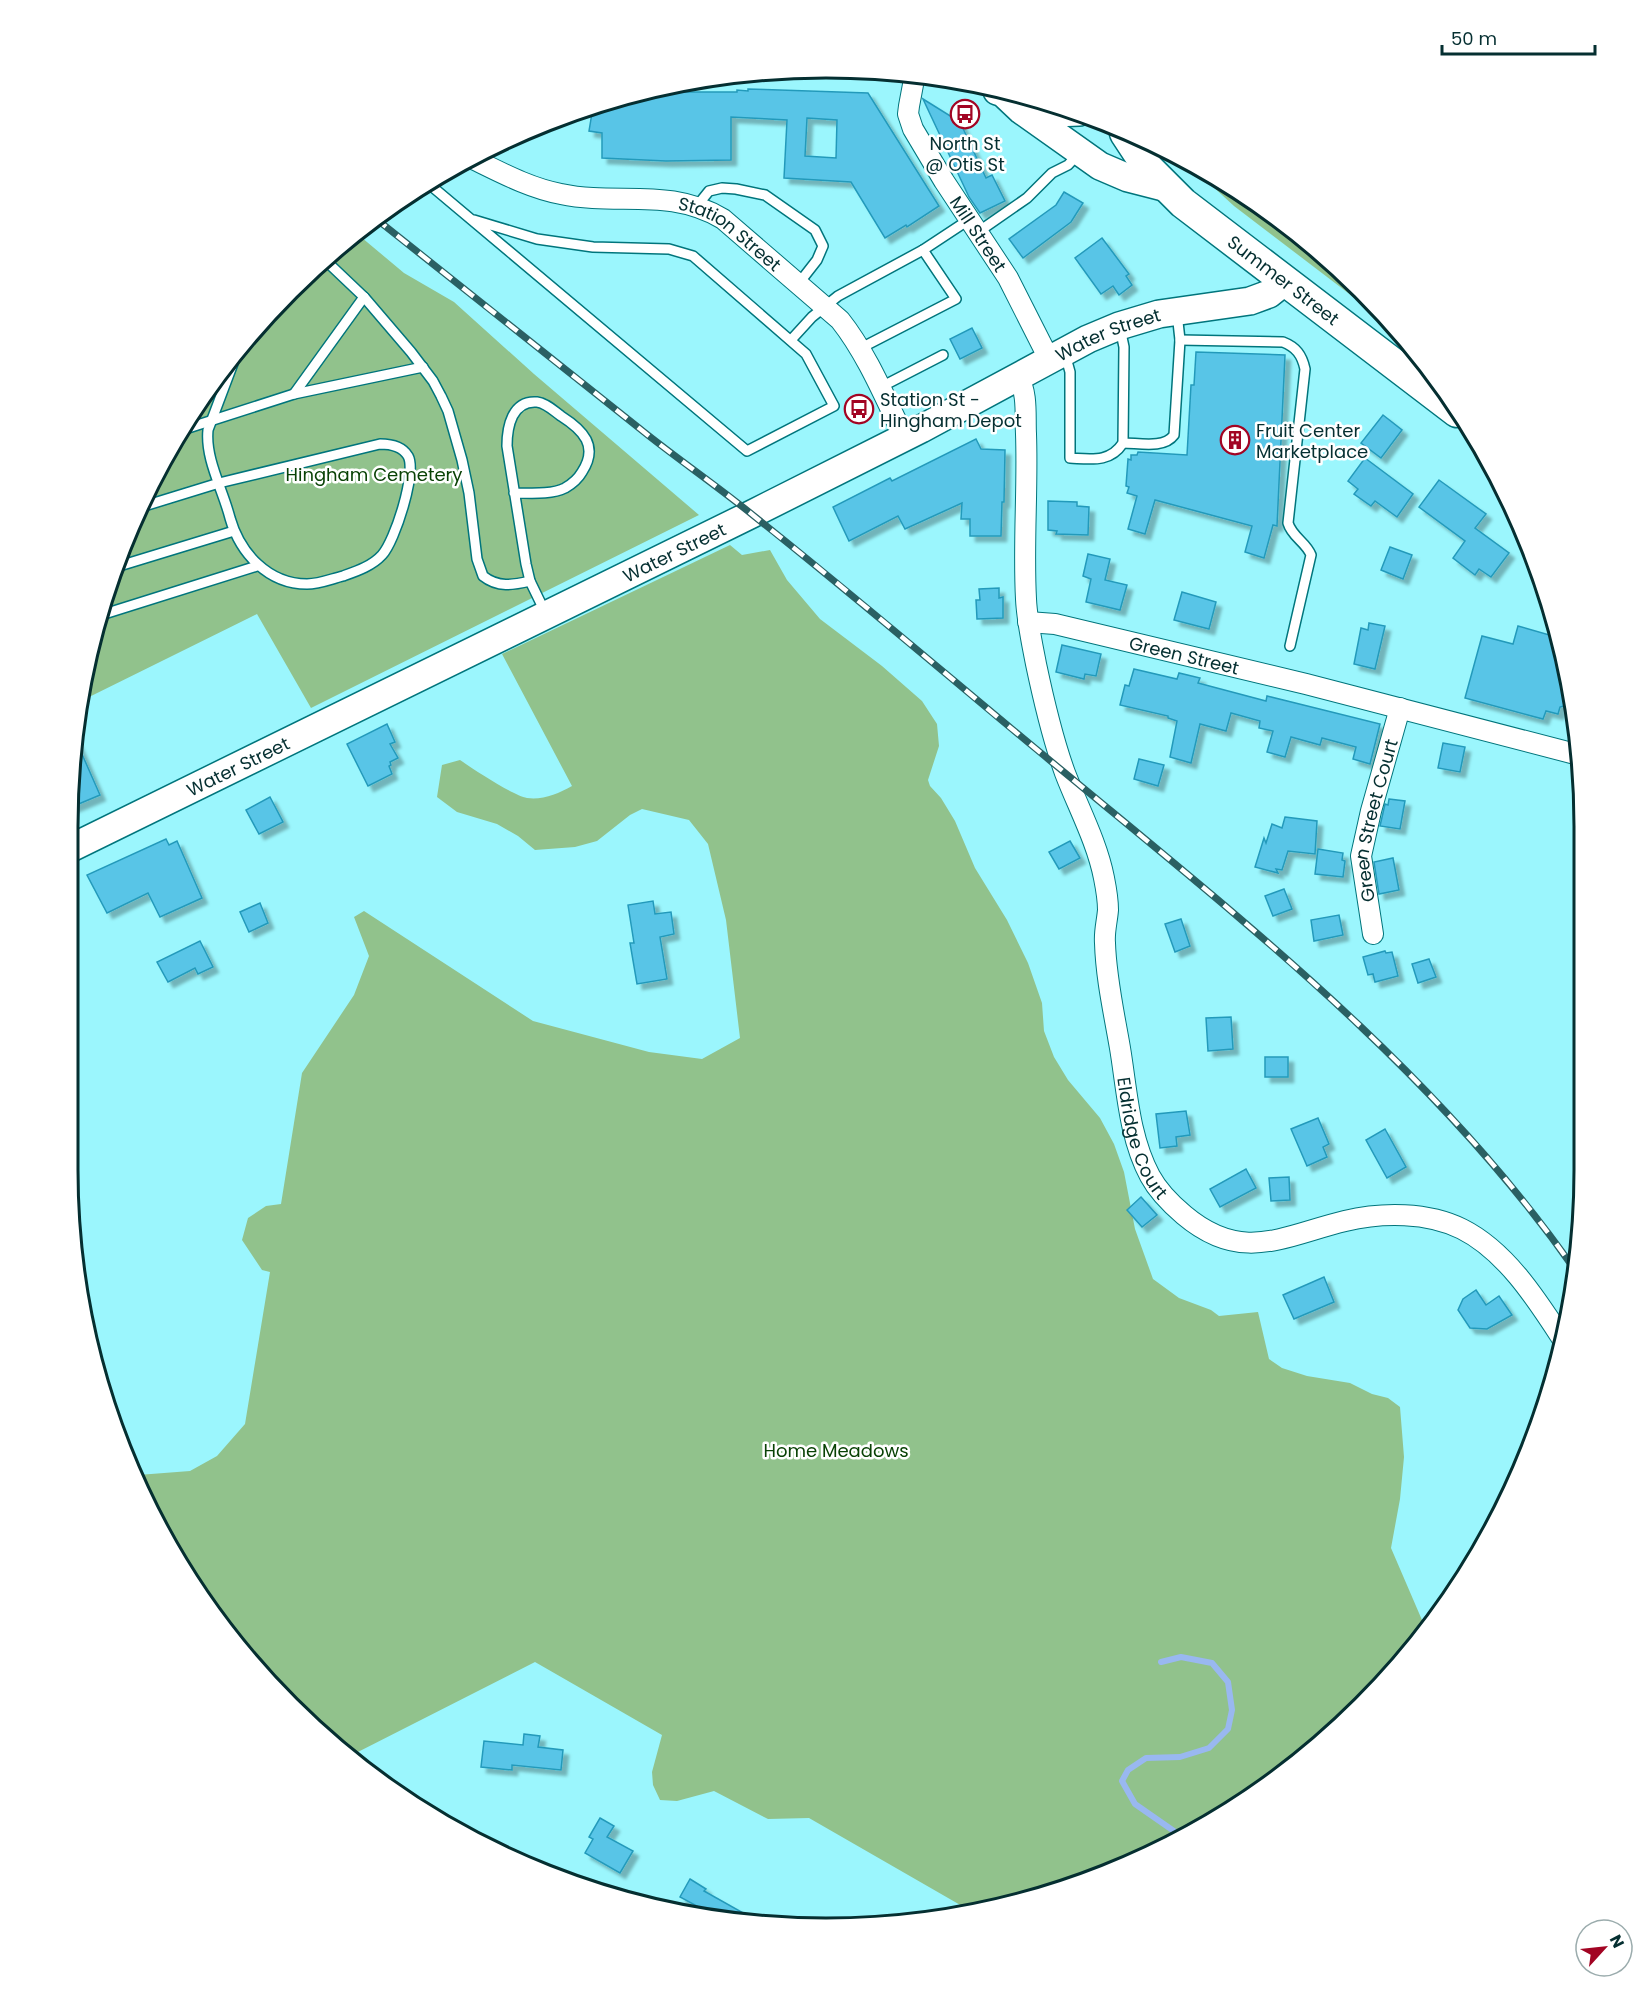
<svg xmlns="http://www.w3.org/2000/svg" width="1652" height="1996" font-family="Poppins,sans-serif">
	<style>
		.green { fill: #91c28c }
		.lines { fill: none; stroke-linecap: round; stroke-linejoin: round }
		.stream { stroke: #99b8f0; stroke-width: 6 }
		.building { fill: #59c5e7; stroke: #249abb; stroke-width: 1.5; fill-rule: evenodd; filter: url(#shadow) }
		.service-casing { stroke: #00757c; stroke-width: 12 }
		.minor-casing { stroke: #00757c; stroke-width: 22 }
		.secondary-casing { stroke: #00757c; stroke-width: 30 }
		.primary-casing { stroke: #00757c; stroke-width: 33 }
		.service { stroke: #fff; stroke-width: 9 }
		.minor { stroke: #fff; stroke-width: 20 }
		.secondary { stroke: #fff; stroke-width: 27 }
		.primary { stroke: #fff; stroke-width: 30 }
		.rail-casing { stroke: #2a6063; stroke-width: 7 }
		.rail { stroke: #fff; stroke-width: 4.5; stroke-dasharray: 14; stroke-linecap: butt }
		.labels { text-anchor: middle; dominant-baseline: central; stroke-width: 5; stroke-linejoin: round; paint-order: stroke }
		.poi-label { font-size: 18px; fill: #052f31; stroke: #fff; text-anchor: start }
		.street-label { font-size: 18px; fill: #052f31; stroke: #fff }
		.park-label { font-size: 18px; fill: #094205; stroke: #fff }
		.rim { fill: none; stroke: #052f31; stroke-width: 3 }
	</style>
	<defs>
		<filter id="shadow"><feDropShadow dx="5.5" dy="5.5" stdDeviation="1.5" flood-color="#0004"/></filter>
	</defs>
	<rect width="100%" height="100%" fill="#9bf6fd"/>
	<g class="green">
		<path d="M1184 160 1206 169 1326 256 1394 328 1234 206Z"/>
		<path d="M355 232 404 273 454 302 534 374 699 515 311 708 257 614 79 702 82 678 125 536 195 405 289 290Z"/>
		<path d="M730 545 742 555 770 550 787 580 820 619 882 666 922 701 937 724 939 746 928 780 930 786 941 798 955 821 975 868 1007 920 1028 963 1042 1003 1044 1031 1054 1057 1068 1080 1100 1118 1114 1144 1124 1172 1135 1229 1153 1279 1179 1298 1211 1310 1219 1316 1258 1312 1269 1359 1282 1368 1307 1376 1350 1383 1372 1394 1388 1398 1400 1407 1404 1457 1400 1499 1391 1548 1425 1627 1396 1670 1288 1772 1161 1850 974 1914H966L962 1906 809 1818 768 1819 714 1791 677 1801 660 1800 653 1785 652 1772 662 1735 535 1662 350 1756 289 1706 169 1549 138 1475 190 1471 217 1456 245 1424 270 1272 262 1270 242 1240 248 1218 266 1206 281 1204 302 1073 354 995 369 956 354 917 364 911 533 1021 649 1052 702 1059 740 1038 726 920 708 844 689 820 642 809 630 815 597 841 575 847 535 850 518 836 497 824 457 812 437 797 442 765 460 760C473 769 512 795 527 798 543 800 558 794 572 786L502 654Z"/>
	</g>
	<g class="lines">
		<path class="stream" d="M1161 1662 1181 1657 1212 1663 1228 1682 1232 1710 1228 1729 1209 1748 1180 1757 1146 1758 1128 1770 1122 1781 1135 1804 1181 1836V1838"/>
	</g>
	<g class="building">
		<path d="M748 89 868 93 939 206 907 227 906 225 885 238 851 182 784 178 787 120 731 117V160L666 161 602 158V133L589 131 593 107 620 97 648 98V90H671V92H737V90L748 91ZM807 118 837 120 836 158 805 156Z"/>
		<path d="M923 99 960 122 986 178 992 175 1005 201 980 213 969 197Z"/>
		<path d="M1064 192 1083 203 1071 222 1023 258 1009 239 1056 205Z"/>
		<path d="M1102 238 1129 274 1126 276 1132 285 1119 295 1113 286 1101 294 1075 258Z"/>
		<path d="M972 328 982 348 960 359 950 339Z"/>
		<path d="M1196 352 1285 355 1277 526 1273 525 1264 558 1245 552 1252 526 1155 500 1145 534 1128 529 1137 496 1127 493 1129 487 1126 486 1128 459 1131 460V455H1137L1138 452 1187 455 1191 385H1194Z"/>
		<path d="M1383 415 1402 430 1381 458 1361 443Z"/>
		<path d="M976 439 981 449 1005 450 1004 502H1002L1001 536H970V519H961L962 503 905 529 898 516 849 541 833 507 890 478 892 481Z"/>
		<path d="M1365 458 1413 494 1397 517 1375 501 1371 506 1354 494 1358 489 1348 481Z"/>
		<path d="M1439 480 1486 514 1475 528 1509 553 1491 577 1479 569 1475 575 1453 558 1465 541 1419 507Z"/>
		<path d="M1048 501 1077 502V506L1089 507 1088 535 1056 534 1057 531 1048 530Z"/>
		<path d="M1390 547 1412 555 1403 579 1381 570Z"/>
		<path d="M1088 554 1110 559 1105 580 1127 585 1120 610 1086 602 1091 579 1083 576Z"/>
		<path d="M999 588V598L1003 597V618L977 619 976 600H980L979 589Z"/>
		<path d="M1182 592 1216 602 1209 629 1174 620Z"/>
		<path d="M1369 623 1385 626 1375 669 1354 664 1361 628 1368 630Z"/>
		<path d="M1518 626 1560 638 1571 704 1560 707 1558 714 1546 711 1543 719 1465 698 1482 636 1513 644Z"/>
		<path d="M1062 645 1101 654 1096 676 1085 674 1084 679 1056 672Z"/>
		<path d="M1134 669 1177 679 1179 673 1200 678 1198 683 1266 701 1267 696 1380 724 1370 764 1353 759 1356 747 1322 738 1320 745 1291 737 1285 757 1267 752 1273 731 1259 728 1260 721 1231 713 1226 731 1200 724 1191 763 1170 757 1177 721 1168 718V716L1120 705 1125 685 1129 686Z"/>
		<path d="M387 724 395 742 390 744 398 758 390 762 391 765 389 766 392 774 368 786 347 744Z"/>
		<path d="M74 736 100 795 69 808V787L75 784 70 771Z"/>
		<path d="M1443 743 1465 747 1460 772 1438 768Z"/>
		<path d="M1139 759 1164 765 1158 786 1134 779Z"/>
		<path d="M270 797 283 822 259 834 246 810Z"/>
		<path d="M1389 799 1405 801 1400 829 1380 826 1385 804 1388 805Z"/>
		<path d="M1285 817 1317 821 1315 854 1288 851 1282 870 1276 869 1278 873 1255 867 1264 838 1266 843 1272 824 1282 828Z"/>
		<path d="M166 839 169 845 177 841 202 898 160 917 148 893 107 913 87 875Z"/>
		<path d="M1070 841 1080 858 1059 869 1049 852Z"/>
		<path d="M1318 849 1343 853 1342 860 1345 861 1343 877 1315 874Z"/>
		<path d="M1393 858 1399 890 1379 894 1374 862Z"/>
		<path d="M1284 889 1292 909 1273 916 1265 896Z"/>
		<path d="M653 901 655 914 671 912 674 934 660 937 667 979 637 984 630 943H634L628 905Z"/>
		<path d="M260 903 268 923 249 932 240 912Z"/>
		<path d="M1339 915 1343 935 1314 941 1311 920Z"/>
		<path d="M1181 919 1190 946 1175 952 1165 924Z"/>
		<path d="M200 941 213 967 198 974 195 968 168 982 157 962Z"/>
		<path d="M1385 951 1386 953 1392 952 1398 976 1375 982 1373 974 1368 975 1363 957Z"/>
		<path d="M1429 959 1436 977 1418 983 1412 964Z"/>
		<path d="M1231 1017 1233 1049 1208 1051 1206 1018Z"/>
		<rect x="1265" y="1057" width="23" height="20"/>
		<path d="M1186 1111 1190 1135 1176 1137 1177 1146 1160 1148 1156 1114Z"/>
		<path d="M1318 1118 1329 1144 1323 1147 1327 1157 1307 1166 1291 1129Z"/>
		<path d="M1385 1129 1406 1167 1387 1178 1366 1140Z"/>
		<path d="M1246 1169 1256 1188 1220 1207 1210 1189Z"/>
		<path d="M1289 1177 1290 1200 1271 1201 1269 1178Z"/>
		<path d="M1141 1197 1157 1215 1142 1227 1127 1210Z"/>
		<path d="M1324 1277 1334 1302 1294 1319 1283 1295Z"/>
		<path d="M1476 1290 1486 1305 1499 1296 1512 1315 1487 1329 1470 1328 1458 1310 1463 1299Z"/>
		<path d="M524 1734 540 1736 538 1747 563 1750 561 1770 512 1765V1770L481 1767 484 1741 523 1745Z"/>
		<path d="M600 1818 614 1826 607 1837 633 1851 620 1873 585 1853 593 1839 589 1837Z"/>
		<path d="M690 1879 706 1889 704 1891 754 1919 753 1922 695 1911 697 1906 680 1897Z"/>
	</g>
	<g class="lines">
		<g class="service-casing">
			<g id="service">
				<path d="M429 184 747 451 834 406 806 354 693 256 669 249 593 247 537 239 474 220"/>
				<path d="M697 206 709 191 722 188 736 189 765 195 815 230 823 246 817 260 799 283"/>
				<path d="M978 232 1027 198 1052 173 1068 165 1079 153"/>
				<path d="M324 259 364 297 411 352 433 381 441 396 448 411 462 460 469 493 477 559 483 576C498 588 513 585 530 581"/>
				<path d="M791 340 812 317 838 296 923 250 970 219"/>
				<path d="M1180 340 1283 342C1296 347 1302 355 1305 369L1288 523C1292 537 1306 542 1311 555L1290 646"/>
				<path d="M859 349 956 299 923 250"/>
				<path d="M1065 354 1070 372V458C1091 459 1110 463 1123 443L1124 347 1120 328"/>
				<path d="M879 388 943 355"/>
				<path d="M294 394 364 297"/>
				<path d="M182 430 294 394 423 367"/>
				<path d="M1123 443C1139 443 1164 449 1174 435L1180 340 1177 313"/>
				<path d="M514 493C530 493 551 495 565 488 572 484 578 479 582 472 599 446 583 430 561 416 554 411 546 403 537 402 512 400 507 427 507 446L526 564 530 581 545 612"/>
				<path d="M141 507 219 483 380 444C390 444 402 446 408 456 417 472 395 541 382 555 372 566 357 571 343 576 331 579 319 584 307 584 268 584 240 553 230 518 223 490 205 459 208 430L237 353"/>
				<path d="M116 567 234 531"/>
				<path d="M101 615 257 566"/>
			</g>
		</g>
		<g class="minor-casing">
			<g id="minor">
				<path id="s1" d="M915 74 909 106 908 114 913 129 944 181 1008 278 1049 359"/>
				<path id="s2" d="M471 158C500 172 529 188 561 194 618 206 669 187 723 219L840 320C867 354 885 398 904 437"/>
				<path id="s3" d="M1018 376C1028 394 1025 415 1026 434 1028 489 1023 544 1026 599 1027 621 1032 643 1036 664 1044 702 1052 737 1065 773 1078 807 1097 842 1104 878 1106 888 1108 900 1108 910 1107 922 1104 932 1105 943 1106 978 1114 1013 1120 1048 1127 1090 1129 1137 1150 1176 1158 1191 1171 1204 1184 1215 1242 1264 1283 1236 1345 1221 1382 1212 1428 1212 1462 1229 1506 1251 1537 1300 1563 1340"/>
				<path id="s4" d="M1028 622 1055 624 1306 684 1579 755"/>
				<path id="s5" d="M1373 934 1361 856 1371 811 1400 708"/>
			</g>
		</g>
		<g class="secondary-casing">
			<g id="secondary">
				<path d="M997 91 1003 93 1021 110 1100 166 1128 178 1167 188"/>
				<path d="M1025 110 1055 113 1079 112"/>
				<path id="s6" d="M69 849 752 514 921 429 1088 339 1119 326 1159 314 1250 301 1269 294 1284 282"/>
			</g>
		</g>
		<g class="primary-casing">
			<g id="primary">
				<path id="s7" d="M1125 133 1148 168 1183 203 1457 412"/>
			</g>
		</g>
		<use href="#service" class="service"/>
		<use href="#minor" class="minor"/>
		<use href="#secondary" class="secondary"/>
		<use href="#primary" class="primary"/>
		<g class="rail-casing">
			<path id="rail" d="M375 218C463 288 551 358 639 428 676 458 716 485 754 516 861 601 964 690 1070 777 1251 927 1439 1075 1575 1270"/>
		</g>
		<use href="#rail" class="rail"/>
	</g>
	<defs>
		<g id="bus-ring" transform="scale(1.5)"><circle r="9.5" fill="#fff" stroke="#a20423" stroke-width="1.5"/><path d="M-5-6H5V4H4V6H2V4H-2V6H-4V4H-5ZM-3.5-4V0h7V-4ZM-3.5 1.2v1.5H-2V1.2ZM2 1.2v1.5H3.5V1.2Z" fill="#a20423"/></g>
		<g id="building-ring" transform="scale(1.5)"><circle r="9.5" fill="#fff" stroke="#a20423" stroke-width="1.5"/><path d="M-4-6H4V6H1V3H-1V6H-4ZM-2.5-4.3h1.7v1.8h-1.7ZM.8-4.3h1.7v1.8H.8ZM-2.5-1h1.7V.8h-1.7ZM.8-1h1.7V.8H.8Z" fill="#a20423"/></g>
	</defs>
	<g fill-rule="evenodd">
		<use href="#bus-ring" x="965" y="114"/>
		<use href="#bus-ring" x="859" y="409"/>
		<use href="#building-ring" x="1235" y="440"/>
	</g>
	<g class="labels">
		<g class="poi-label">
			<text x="965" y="143" text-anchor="middle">North St<tspan x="965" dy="21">@ Otis St</tspan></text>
			<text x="880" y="399">Station St -<tspan x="880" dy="21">Hingham Depot</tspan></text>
			<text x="1256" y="430">Fruit Center<tspan x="1256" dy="21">Marketplace</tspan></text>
		</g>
		<g class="street-label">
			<text stroke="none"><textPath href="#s1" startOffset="180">Mill Street</textPath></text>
			<text stroke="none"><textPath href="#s2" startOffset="276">Station Street</textPath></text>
			<text stroke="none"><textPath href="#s7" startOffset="218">Summer Street</textPath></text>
			<text stroke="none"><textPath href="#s6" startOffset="1160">Water Street</textPath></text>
			<text stroke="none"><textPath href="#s6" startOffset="674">Water Street</textPath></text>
			<text stroke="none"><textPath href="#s4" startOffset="160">Green Street</textPath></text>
			<text stroke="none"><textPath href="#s6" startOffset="188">Water Street</textPath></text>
			<text stroke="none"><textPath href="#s5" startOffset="116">Green Street Court</textPath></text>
			<text stroke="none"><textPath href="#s3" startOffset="780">Eldridge Court</textPath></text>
		</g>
		<g class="park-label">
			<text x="374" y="474">Hingham Cemetery</text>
			<text x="836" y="1450">Home Meadows</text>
		</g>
	</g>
	<path d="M0 0H1652V1996H0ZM826 78H826A748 748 0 0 1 1574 826V1170A748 748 0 0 1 826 1918H826A748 748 0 0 1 78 1170V826A748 748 0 0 1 826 78Z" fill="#fff" fill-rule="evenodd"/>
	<path class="rim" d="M826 78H826A748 748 0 0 1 1574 826V1170A748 748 0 0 1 826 1918H826A748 748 0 0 1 78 1170V826A748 748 0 0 1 826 78Z"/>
	<g transform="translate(1604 1948) rotate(63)"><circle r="28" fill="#ffffff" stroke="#9bacad" stroke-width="1.5"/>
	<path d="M0-4.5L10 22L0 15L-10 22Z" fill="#a20423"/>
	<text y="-9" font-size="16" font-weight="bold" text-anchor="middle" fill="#052f31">N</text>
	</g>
	<path d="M1442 45v9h153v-9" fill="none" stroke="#052f31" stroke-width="3"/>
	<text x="1451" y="45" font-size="18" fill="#052f31" stroke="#ffffff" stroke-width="4.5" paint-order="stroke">50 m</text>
</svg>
